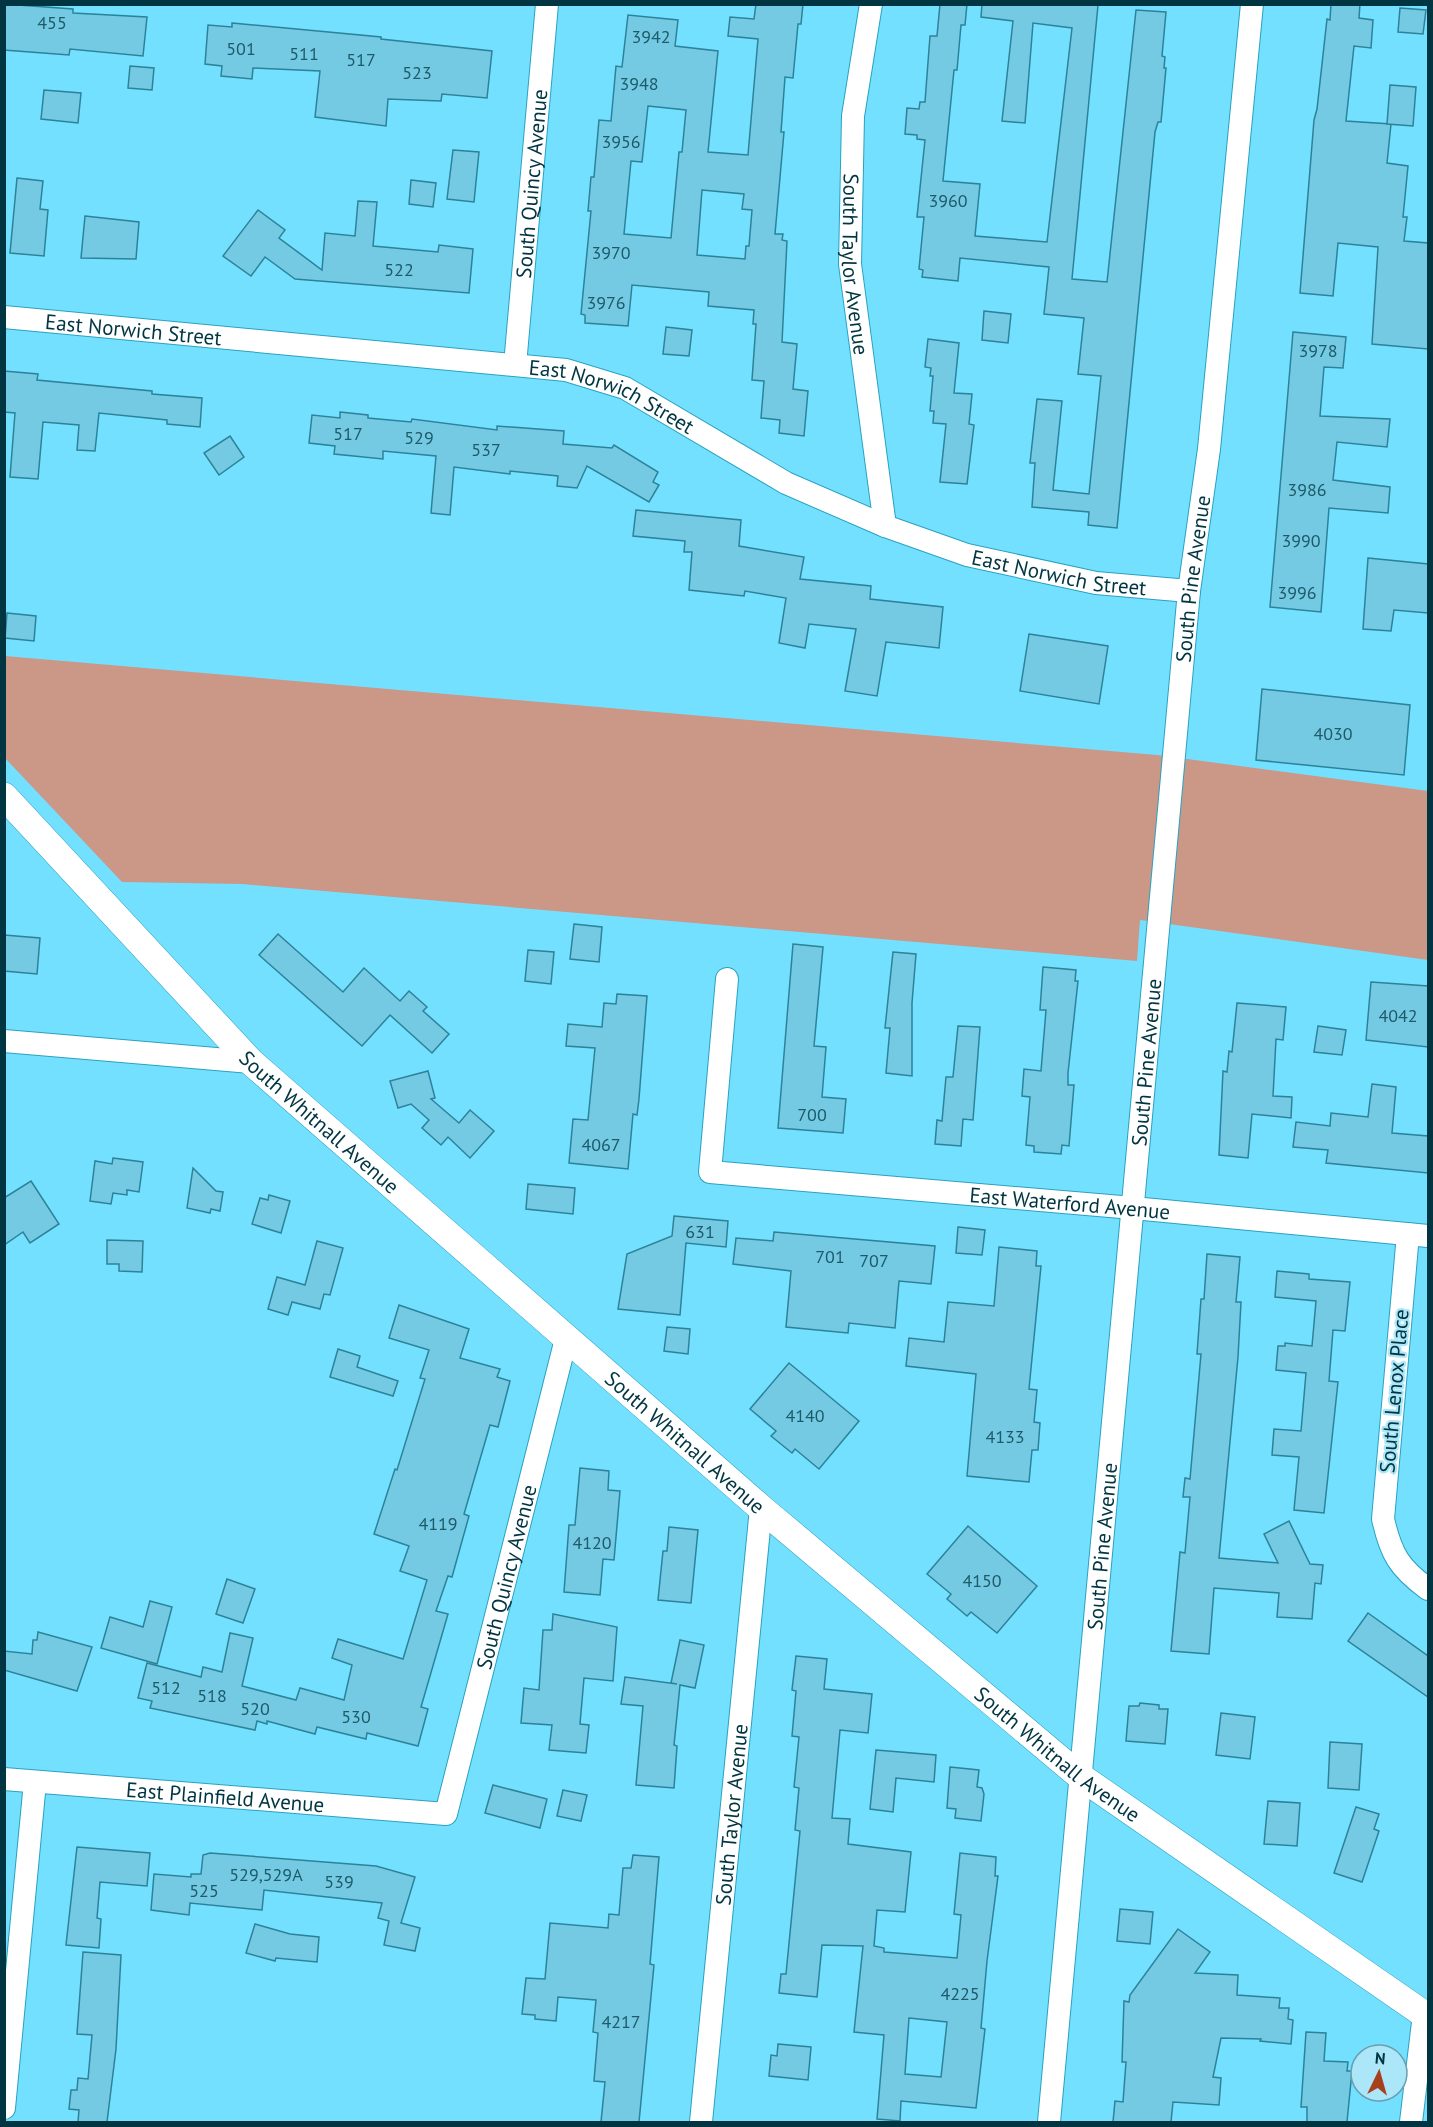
<svg xmlns="http://www.w3.org/2000/svg" width="1433" height="2127" font-family="'PT Sans',sans-serif">
	<style>
		.green { fill: #cb9787 }
		.building { fill: #74cae2; stroke: #2c8399; stroke-width: 1.5; fill-rule: evenodd }
		.lines { fill: none; stroke-linecap: round; stroke-linejoin: round }
		.minor-casing { stroke: #2aa2bf; stroke-width: 24 }
		.tertiary-casing { stroke: #2aa2bf; stroke-width: 28 }
		.minor { stroke: #fff; stroke-width: 22 }
		.tertiary { stroke: #fff; stroke-width: 27 }
		.labels { text-anchor: middle; dominant-baseline: central; stroke-width: 4.5; stroke-linejoin: round; paint-order: stroke }
		.number-label { font-size: 18px; fill: #1e5a69 }
		.street-label { font-size: 21px; fill: #013541; stroke: #ace7f9 }
	</style>
	<rect width="100%" height="100%" fill="#73e0ff"/>
	<path class="green" d="M5 656 1157 755 1428 791V960L1140 920 1137 961 242 884 122 882 5 758Z"/>
	<g class="building">
		<path d="M4 4 73 9V13L147 17 143 56 70 49 69 55 4 50Z"/>
		<path d="M756 4H803L801 24H798L793 78 785 77 781 132H784L775 234H783L782 240 787 241 782 342 797 344 793 389 808 391 804 436 779 433 780 420 761 418 764 381 752 380 756 324H753L754 310 708 306 709 292 632 285 628 326 585 323V315L581 314 591 211H588L591 177H594L599 120 611 121 616 66 622 67 628 15 678 20 675 46 718 51 708 152 748 155 758 39 728 36 730 17 754 19ZM648 106 686 110 682 152H679L671 238 624 234 631 161 642 162ZM702 190 744 194 742 209 752 210 749 246H746L745 259 697 255Z"/>
		<path d="M940 4H967L965 25H961L957 70H954L943 181 980 184 975 236 1047 242 1072 28 1033 23 1025 123 1002 121 1013 21 981 17 982 4 1098 5 1072 279 1107 282 1136 10 1166 12 1162 56 1165 57 1164 68H1166L1161 122H1158L1155 132 1117 528 1088 525 1089 512 1032 507 1035 463H1030L1037 399 1062 401 1053 490 1089 494 1101 376 1078 374 1084 318 1044 314 1049 267 960 258 958 281 922 277 923 270 919 269 924 217H917L925 140 917 139V135L905 134 907 108 919 109 920 102H925L930 36H937Z"/>
		<path d="M1331 4H1360L1359 18 1373 20 1371 48 1354 46 1346 121 1391 124 1387 163 1408 166 1403 217H1407L1404 241 1428 243V349L1372 344 1378 247 1338 243 1333 296 1300 293 1314 120 1317 109 1327 19 1330 20Z"/>
		<path d="M1400 8 1426 10 1423 34 1398 32Z"/>
		<path d="M232 23 381 37V39L492 51 487 98 442 94 441 101 388 99 386 126 315 117 320 71 253 68 252 79 221 76 222 66 205 64 208 25 232 27Z"/>
		<path d="M130 66 154 68 152 90 128 88Z"/>
		<path d="M1390 85 1416 87 1413 126 1387 124Z"/>
		<path d="M44 90 81 93 78 123 41 119Z"/>
		<path d="M453 150 479 152 474 202 447 199Z"/>
		<path d="M17 178 43 181 40 209 48 210 44 256 10 253Z"/>
		<path d="M411 180 436 183 433 207 409 204Z"/>
		<path d="M358 201 377 202 373 246 438 252 439 245 473 249 469 293 295 279 265 257 251 276 223 256 258 210 285 230 279 238 322 270 325 233 355 236Z"/>
		<path d="M85 216 139 222 136 259 81 258Z"/>
		<path d="M984 311 1011 314 1008 343 982 340Z"/>
		<path d="M666 327 692 330 689 356 663 354Z"/>
		<path d="M1293 332 1346 337 1343 368 1324 367 1320 416 1390 419 1387 447 1337 442 1333 480 1390 487 1388 513 1329 508 1321 612 1270 607Z"/>
		<path d="M928 339 959 343 954 393 972 394 969 424 974 425 967 484 940 482 946 424 933 423 934 411H930L933 376H930L931 368 925 367Z"/>
		<path d="M4 371 38 374 37 380 152 391V394L202 398 200 427 167 424V420L99 413 95 451 77 450 79 425 43 422 38 479 10 477 15 413 4 412Z"/>
		<path d="M340 412 368 415V418L411 422 412 419 497 430V426L564 431 563 444 612 448 614 445 658 472 653 482 659 485 649 502 587 466 577 488 557 486 558 476 510 471V474L454 467 450 515 431 513 436 456 383 451V459L334 454 335 446 309 443 312 415 340 418Z"/>
		<path d="M230 436 244 457 219 475 204 453Z"/>
		<path d="M636 510 741 520 739 546 804 557 800 579 871 586 870 599 943 607 939 648 886 642 877 696 845 691 856 629 809 624 805 648 779 643 786 598 745 591 744 596 689 590 692 552H684L685 541 633 536Z"/>
		<path d="M1368 558 1428 564V613L1394 610 1391 631 1363 629Z"/>
		<path d="M7 613 36 616 34 641 5 638Z"/>
		<path d="M1029 634 1108 646 1099 704 1020 691Z"/>
		<path d="M1262 689 1410 705 1404 775 1256 760Z"/>
		<path d="M574 924 602 927 599 962 570 959Z"/>
		<path d="M278 934 343 992 364 968 400 1001 409 991 427 1007 423 1011 449 1034 432 1053 390 1015 362 1046 259 955Z"/>
		<path d="M4 935 40 938 37 974 4 971Z"/>
		<path d="M793 944 823 947 814 1046 826 1047 822 1097 846 1099 843 1133 778 1128Z"/>
		<path d="M528 950 554 952 551 984 525 981Z"/>
		<path d="M893 952 916 954 912 1003V1076L886 1073 890 1028H885Z"/>
		<path d="M1043 967 1076 970 1075 981H1078L1068 1073V1085H1074L1069 1146 1062 1145 1061 1154 1034 1152V1146L1026 1145 1030 1097 1022 1096 1024 1069 1041 1071 1046 1010H1040Z"/>
		<path d="M1371 982 1428 986V1047L1366 1040Z"/>
		<path d="M617 994 647 996 639 1099 637 1115 633 1114 628 1169 569 1163 573 1119 588 1120 595 1048 566 1046 568 1024 602 1027 604 1003 616 1004Z"/>
		<path d="M1237 1003 1286 1007 1283 1040 1276 1039 1273 1096 1292 1097 1291 1118 1252 1114 1248 1158 1219 1155 1223 1071 1227 1072 1229 1051 1232 1052Z"/>
		<path d="M958 1026 980 1027 973 1120 963 1119 961 1146 935 1144 937 1120 942 1121 946 1077H953Z"/>
		<path d="M1318 1026 1346 1030 1342 1055 1314 1052Z"/>
		<path d="M428 1071 435 1098 431 1099 459 1123 470 1110 494 1131 470 1158 448 1137 441 1145 422 1128 429 1120 411 1104 398 1108 390 1081Z"/>
		<path d="M1372 1084 1396 1087 1392 1133 1428 1136V1173L1326 1163 1328 1150 1293 1147 1296 1122 1330 1126 1331 1113 1368 1117Z"/>
		<path d="M113 1158 143 1162 139 1192 127 1190V1195L113 1193 111 1204 90 1201 95 1161 112 1164Z"/>
		<path d="M193 1168 216 1191 223 1192 220 1211 211 1209 210 1213 187 1208Z"/>
		<path d="M31 1181 59 1224 30 1243 23 1232 4 1245V1198Z"/>
		<path d="M528 1184 575 1188 573 1214 526 1209Z"/>
		<path d="M269 1195 290 1201 281 1233 252 1224 260 1198 268 1200Z"/>
		<path d="M674 1216 728 1221 726 1247 686 1243 680 1315 618 1309 627 1254 672 1236Z"/>
		<path d="M958 1227 985 1230 982 1255 956 1253Z"/>
		<path d="M774 1232 935 1246 931 1284 899 1281 895 1328 849 1323 848 1333 786 1327 791 1271 733 1264 736 1238 773 1241Z"/>
		<path d="M107 1240 143 1241 142 1272 119 1271V1264H107Z"/>
		<path d="M317 1241 343 1248 330 1295 324 1294 320 1309 292 1302 288 1315 268 1309 277 1277 305 1285Z"/>
		<path d="M999 1247 1037 1251 1036 1266H1041L1029 1389 1037 1390 1034 1422 1040 1423 1038 1450H1032L1029 1482 967 1476 976 1374 906 1366 909 1338 944 1342 948 1302 994 1306Z"/>
		<path d="M1207 1254 1240 1257 1236 1302H1241L1238 1357 1219 1558 1278 1563 1264 1534 1289 1521 1310 1564 1323 1565 1321 1584 1315 1583 1312 1619 1277 1617 1279 1593 1214 1588 1209 1654 1171 1651 1180 1552 1185 1553 1190 1497H1183L1185 1478 1190 1479 1201 1354H1197L1201 1299H1204Z"/>
		<path d="M1277 1271 1309 1274V1279L1350 1282 1345 1331 1333 1330 1329 1381 1338 1382 1324 1513 1294 1510 1299 1457 1272 1455 1274 1429 1301 1431 1306 1373 1276 1370 1278 1346H1285V1343L1312 1346 1316 1301 1275 1297Z"/>
		<path d="M399 1305 469 1329 460 1358 500 1369 497 1377 510 1381 498 1427 490 1425 464 1514 469 1516 452 1577 448 1576 436 1611 448 1614 421 1707 428 1709 418 1746 367 1733 366 1739 317 1727 315 1734 267 1721V1724L257 1721 255 1730 150 1708 152 1701 138 1698 147 1663 201 1677 203 1667 222 1672 230 1633 253 1638 242 1686 296 1700 300 1688 344 1700 352 1665 332 1658 338 1639 403 1659 427 1580 400 1571 409 1546 374 1534 395 1469 397 1470 425 1379 420 1378 429 1350 389 1338Z"/>
		<path d="M667 1327 690 1329 688 1354 664 1351Z"/>
		<path d="M338 1349 360 1356 357 1367 398 1381 393 1396 330 1377Z"/>
		<path d="M789 1363 859 1421 819 1469 795 1449 792 1453 771 1436 776 1431 750 1409Z"/>
		<path d="M580 1468 609 1471 608 1490 620 1491 614 1560 603 1559 600 1595 564 1592 569 1525H575Z"/>
		<path d="M968 1526 1037 1586 997 1633 971 1612 967 1616 947 1599 951 1594 927 1574Z"/>
		<path d="M669 1527 698 1530 691 1603 658 1600 663 1551H667Z"/>
		<path d="M227 1579 255 1589 243 1623 216 1614Z"/>
		<path d="M150 1601 172 1607 157 1664 101 1648 110 1617 143 1627Z"/>
		<path d="M1368 1613 1428 1656V1697L1348 1641Z"/>
		<path d="M553 1614 617 1627 613 1681 584 1678 580 1724 589 1725 586 1753 549 1750 552 1725 521 1723 524 1688 539 1690 543 1630H552Z"/>
		<path d="M38 1632 92 1647 77 1691 4 1670V1651L32 1654 33 1640H37Z"/>
		<path d="M680 1640 704 1645 695 1688 680 1685 674 1745 677 1746 674 1788 636 1785 643 1706 621 1704 625 1677 677 1684 671 1683Z"/>
		<path d="M796 1656 827 1659 824 1689 872 1694 868 1733 840 1730 832 1818 850 1819 848 1844 911 1852 905 1912 877 1910 874 1946 884 1948V1952L957 1958 961 1915 954 1914 960 1853 996 1857 995 1876H998L987 1961 981 2028 985 2029 976 2108 901 2101 900 2121 877 2119 884 2035 854 2032 863 1946 822 1945 817 1997 779 1993 781 1974H786L800 1831 795 1830 799 1788 794 1787 799 1737 792 1736 796 1691 792 1690ZM909 2018 947 2022 941 2077 905 2074Z"/>
		<path d="M1140 1703 1159 1705V1709H1168L1165 1744 1126 1741 1129 1706H1139Z"/>
		<path d="M1221 1713 1255 1717 1250 1759 1216 1755Z"/>
		<path d="M1330 1742 1362 1744 1359 1790 1328 1788Z"/>
		<path d="M876 1750 936 1755 934 1782 896 1778 893 1812 870 1809Z"/>
		<path d="M950 1767 979 1770 977 1787 982 1788 984 1794 981 1821 955 1818 956 1809 947 1808Z"/>
		<path d="M493 1785 547 1799 540 1828 485 1813Z"/>
		<path d="M563 1790 587 1795 581 1821 557 1816Z"/>
		<path d="M1268 1801 1300 1803 1297 1846 1264 1844Z"/>
		<path d="M1356 1807 1379 1814 1374 1829 1379 1831 1362 1882 1334 1873Z"/>
		<path d="M77 1847 150 1853 147 1886 100 1882 97 1918 101 1919 99 1948 66 1945Z"/>
		<path d="M210 1853 376 1866 415 1877 401 1923 420 1928 415 1951 384 1945 389 1921 378 1918 382 1903 264 1890 262 1910 190 1903 189 1915 151 1910 154 1874 191 1877V1874H201L203 1855Z"/>
		<path d="M633 1855 659 1857 650 1964 654 1965 639 2122H601L605 2082 594 2081 598 2033 593 2032 596 2000 558 1997 556 2021 535 2019V2015L522 2014 526 1978 545 1979 550 1923 608 1928 609 1914 619 1915 623 1868H631Z"/>
		<path d="M1120 1909 1153 1912 1150 1944 1117 1941Z"/>
		<path d="M255 1924 290 1934 319 1937 317 1962 276 1958 275 1961 246 1953Z"/>
		<path d="M1178 1929 1210 1952 1195 1973 1238 1975 1237 1995 1280 1998 1279 2008H1289L1288 2019 1293 2020 1291 2044 1260 2041 1261 2039 1221 2038 1213 2077 1221 2078 1219 2105 1173 2102 1171 2122H1113L1115 2101 1123 2102 1126 2062H1122L1124 2001 1129 2002 1130 1995Z"/>
		<path d="M83 1952 121 1955 116 2049 107 2122H78L79 2110 69 2109 71 2090H77L78 2078 88 2079 92 2035 77 2034Z"/>
		<path d="M1306 2032 1326 2033 1324 2061 1348 2062 1347 2071H1352L1347 2122H1307V2107H1301Z"/>
		<path d="M778 2044 811 2047 808 2080 769 2076 771 2055 777 2056Z"/>
	</g>
	<g class="lines">
		<g class="minor-casing">
			<g id="minor">
				<path id="s1" d="M871 4 853 116 850 264 885 526"/>
				<path id="s2" d="M4 317 566 370 625 388 786 483 885 526 967 555 1096 583 1189 591"/>
				<path id="s3" d="M515 365 547 4"/>
				<path id="s4" d="M727 979 710 1172 1133 1208 1428 1236"/>
				<path d="M4 1041 251 1062"/>
				<path d="M1408 1234 1383 1519C1391 1554 1399 1568 1428 1589"/>
				<path id="s5" d="M4 1779 446 1814 566 1339"/>
				<path d="M4 2108 35 1782"/>
				<path id="s6" d="M701 2122 761 1508"/>
				<path id="s7" d="M1049 2122 1189 591 1209 449 1252 4"/>
				<path d="M1411 2122 1424 2014"/>
			</g>
		</g>
		<g class="tertiary-casing">
			<g id="tertiary">
				<path id="s8" d="M4 796 251 1062 761 1508 1081 1777 1428 2017"/>
			</g>
		</g>
		<use href="#minor" class="minor"/>
		<use href="#tertiary" class="tertiary"/>
	</g>
	<g class="labels">
		<g class="number-label">
			<text x="52" y="22">455</text>
			<text x="651" y="36">3942</text>
			<text x="241" y="48">501</text>
			<text x="304" y="53">511</text>
			<text x="361" y="59">517</text>
			<text x="417" y="72">523</text>
			<text x="639" y="83">3948</text>
			<text x="621" y="141">3956</text>
			<text x="948" y="200">3960</text>
			<text x="611" y="252">3970</text>
			<text x="399" y="269">522</text>
			<text x="606" y="302">3976</text>
			<text x="1318" y="350">3978</text>
			<text x="348" y="433">517</text>
			<text x="419" y="437">529</text>
			<text x="486" y="449">537</text>
			<text x="1307" y="489">3986</text>
			<text x="1301" y="540">3990</text>
			<text x="1297" y="592">3996</text>
			<text x="1333" y="733">4030</text>
			<text x="1398" y="1015">4042</text>
			<text x="812" y="1114">700</text>
			<text x="601" y="1144">4067</text>
			<text x="700" y="1231">631</text>
			<text x="830" y="1256">701</text>
			<text x="874" y="1260">707</text>
			<text x="805" y="1415">4140</text>
			<text x="1005" y="1436">4133</text>
			<text x="438" y="1523">4119</text>
			<text x="592" y="1542">4120</text>
			<text x="982" y="1580">4150</text>
			<text x="166" y="1687">512</text>
			<text x="212" y="1695">518</text>
			<text x="255" y="1708">520</text>
			<text x="356" y="1716">530</text>
			<text x="266" y="1874">529,529A</text>
			<text x="339" y="1881">539</text>
			<text x="204" y="1890">525</text>
			<text x="960" y="1993">4225</text>
			<text x="621" y="2021">4217</text>
		</g>
		<g class="street-label">
			<text stroke="none"><textPath href="#s3" startOffset="182">South Quincy Avenue</textPath></text>
			<text stroke="none"><textPath href="#s1" startOffset="262">South Taylor Avenue</textPath></text>
			<text stroke="none"><textPath href="#s2" startOffset="130">East Norwich Street</textPath></text>
			<text stroke="none"><textPath href="#s2" startOffset="616">East Norwich Street</textPath></text>
			<text stroke="none"><textPath href="#s2" startOffset="1102">East Norwich Street</textPath></text>
			<text stroke="none"><textPath href="#s7" startOffset="1550">South Pine Avenue</textPath></text>
			<text stroke="none"><textPath href="#s7" startOffset="1064">South Pine Avenue</textPath></text>
			<text stroke="none"><textPath href="#s8" startOffset="454">South Whitnall Avenue</textPath></text>
			<text stroke="none"><textPath href="#s4" startOffset="555">East Waterford Avenue</textPath></text>
			<text transform="translate(1394 1391) rotate(-85)">South Lenox Place</text>
			<text stroke="none"><textPath href="#s8" startOffset="940">South Whitnall Avenue</textPath></text>
			<text stroke="none"><textPath href="#s7" startOffset="578">South Pine Avenue</textPath></text>
			<text stroke="none"><textPath href="#s5" startOffset="688">South Quincy Avenue</textPath></text>
			<text stroke="none"><textPath href="#s8" startOffset="1426">South Whitnall Avenue</textPath></text>
			<text stroke="none"><textPath href="#s5" startOffset="222">East Plainfield Avenue</textPath></text>
			<text stroke="none"><textPath href="#s6" startOffset="309">South Taylor Avenue</textPath></text>
		</g>
	</g>
	<rect width="1433" height="2127" fill="none" stroke="#013541" stroke-width="12"/>
	<g transform="translate(1379 2073) rotate(5)"><circle r="28" fill="#ace7f9" stroke="#68a0af" stroke-width="1.5"/>
	<path d="M0-4.5L10 22L0 15L-10 22Z" fill="#a7401c"/>
	<text y="-9" font-size="16" font-weight="bold" text-anchor="middle" fill="#013541">N</text>
	</g>
</svg>
